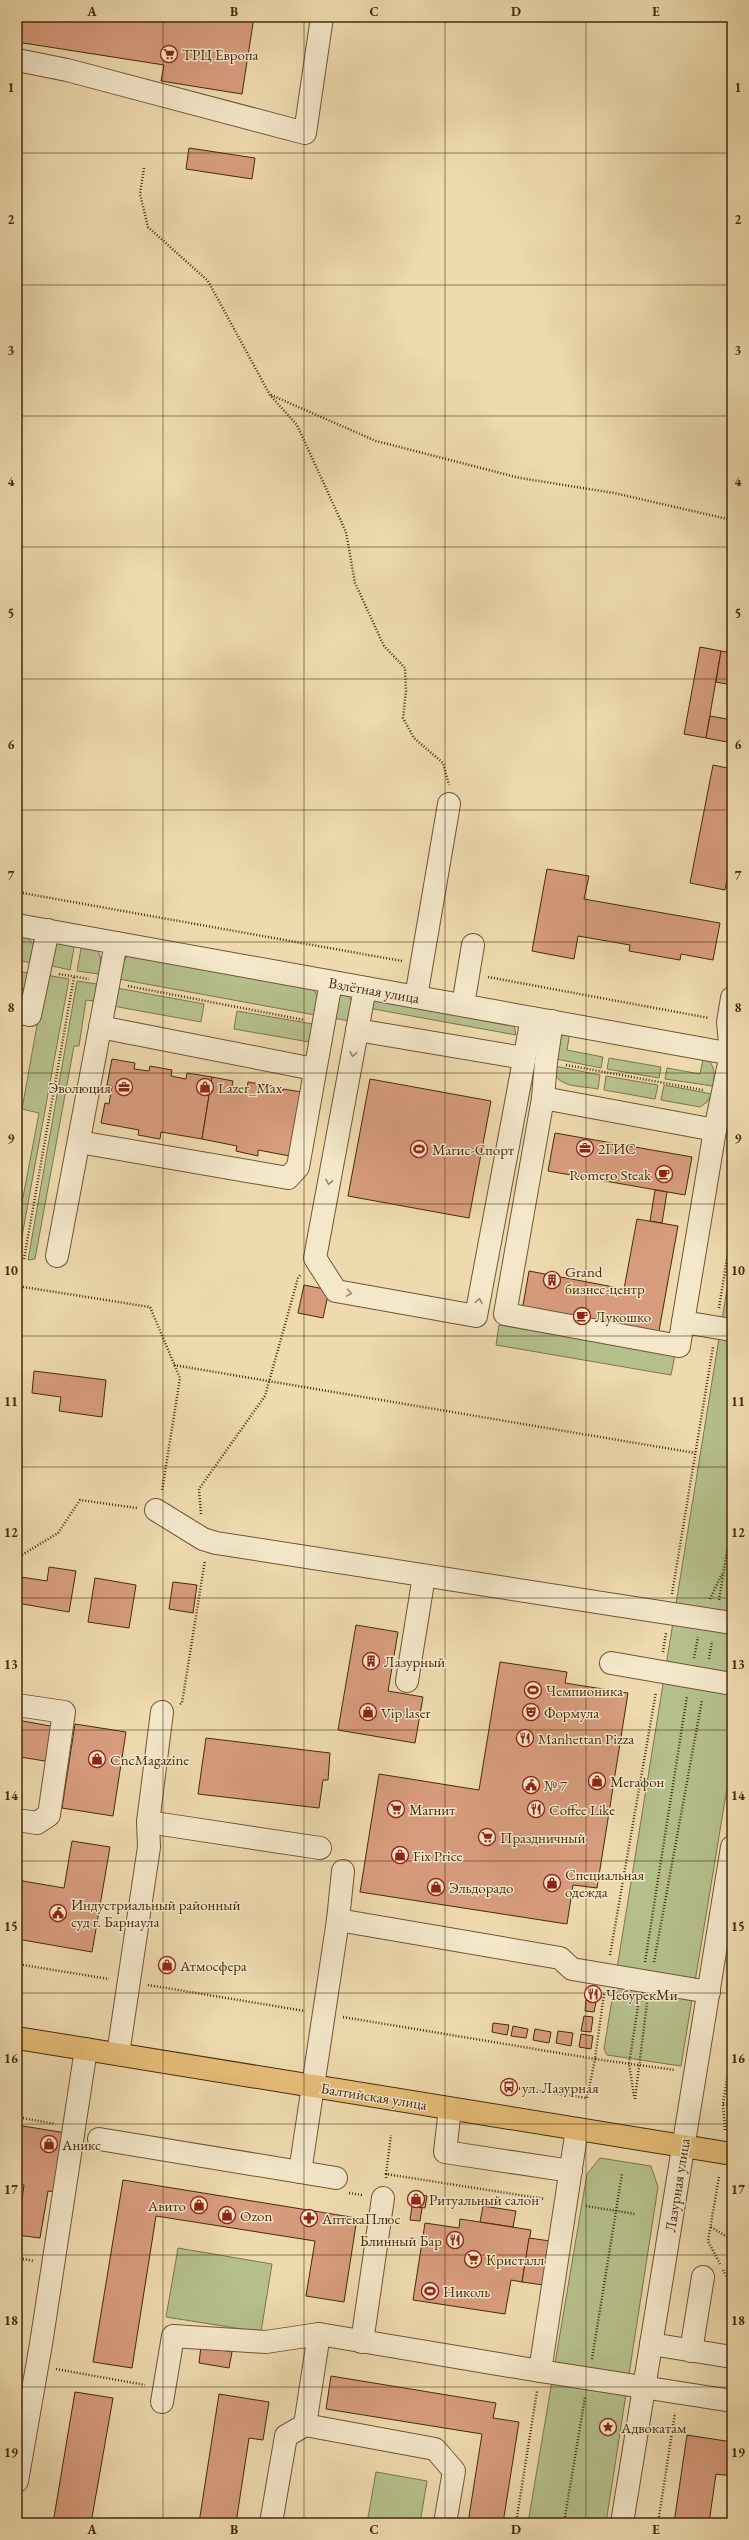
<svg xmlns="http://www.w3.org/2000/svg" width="749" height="2540" font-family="'EB Garamond',serif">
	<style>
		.green { fill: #b5c08d; stroke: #7c764c }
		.building { fill: #d79c7d; stroke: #442b0c }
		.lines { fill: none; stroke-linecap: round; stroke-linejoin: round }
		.minor-casing { stroke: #6e5734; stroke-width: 24 }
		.major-casing { stroke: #442b0c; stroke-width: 24 }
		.path { stroke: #442b0c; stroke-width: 2.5; stroke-dasharray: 1 2; stroke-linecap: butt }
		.minor { stroke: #f4e7ca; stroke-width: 22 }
		.major { stroke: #e7bd77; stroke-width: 22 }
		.oneway { stroke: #9c896b }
		.grid { fill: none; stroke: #442b0c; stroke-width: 1; stroke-opacity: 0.55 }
		.labels { text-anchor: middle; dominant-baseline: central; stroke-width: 3; stroke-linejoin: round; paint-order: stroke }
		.poi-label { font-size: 15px; fill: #442b0c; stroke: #f4e7ca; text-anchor: start }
		.street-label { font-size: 15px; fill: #442b0c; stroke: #f4e7ca }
		.neatline { fill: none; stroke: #442b0c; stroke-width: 1.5 }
		.grid-label { font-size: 13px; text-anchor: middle; font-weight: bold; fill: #442b0c }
	</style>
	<rect width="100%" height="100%" fill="#eedaae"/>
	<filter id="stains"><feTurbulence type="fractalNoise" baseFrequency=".005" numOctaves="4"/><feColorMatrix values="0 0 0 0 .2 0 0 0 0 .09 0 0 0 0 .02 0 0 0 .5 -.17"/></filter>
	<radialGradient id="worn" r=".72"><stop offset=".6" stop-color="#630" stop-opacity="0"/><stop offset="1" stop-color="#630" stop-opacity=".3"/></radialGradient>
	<g class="green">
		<path d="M17 933 28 938 34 946 31 963 17 960Z"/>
		<path d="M61 941 75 942 70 970 48 965 55 945Z"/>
		<path d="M82 943C102 949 102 954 99 974L77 971Z"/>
		<path d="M132 954 309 985C320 994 318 1002 315 1015L119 979 125 958Z"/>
		<path d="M17 971 28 973 25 990 17 988Z"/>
		<path d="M46 975 69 979 18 1258 17 1229 39 1113 22 1109Z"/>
		<path d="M77 981 97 984 94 1001 86 1000 79 1046H74L35 1259 28 1260Z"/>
		<path d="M117 988 204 1004 201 1022 113 1006Z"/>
		<path d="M345 993 352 1001 349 1021 333 1018 337 998Z"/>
		<path d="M379 998 514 1025 516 1035 368 1008 371 1003Z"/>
		<path d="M237 1011 313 1024 309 1042 234 1029Z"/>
		<path d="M570 1031 567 1050 603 1057 601 1068 551 1058 560 1033Z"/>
		<path d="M704 1055C715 1066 715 1071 713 1086L665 1079 667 1068 700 1074Z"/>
		<path d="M609 1058 661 1067 659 1078 607 1069Z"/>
		<path d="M550 1065 600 1075 598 1089C577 1085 557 1089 550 1065Z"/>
		<path d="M606 1076 658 1085 655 1099 604 1090Z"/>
		<path d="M664 1085 712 1094 707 1102 700 1107 661 1100Z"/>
		<path d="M732 1258V1758L681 2066 607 2055 604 2049Z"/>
		<path d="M499 1325 675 1355 671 1375 496 1345Z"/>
		<path d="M600 2158 651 2166 658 2187 606 2523H528L587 2174Z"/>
		<path d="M178 2248 272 2264 261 2332 166 2317Z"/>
		<path d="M376 2472 427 2481 420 2523H367Z"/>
	</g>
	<g class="building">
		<path d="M17 17H254L242 94 161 81 164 65 17 42Z"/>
		<path d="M189 148 255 158 252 179 186 169Z"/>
		<path d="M700 647 721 651 706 738 684 734Z"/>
		<path d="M721 651 732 653V685L716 682Z"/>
		<path d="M710 716 732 720V743L706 738Z"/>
		<path d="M713 765 732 769V855L725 890 690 883Z"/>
		<path d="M547 869 589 876 584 899 720 923 713 960 681 954 680 960 629 951 630 945 578 936 574 959 532 951Z"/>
		<path d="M112 1059 135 1063 134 1069 149 1071 150 1066 172 1070 171 1076 186 1079 187 1073 212 1077 202 1139 161 1132 160 1139 138 1135 139 1130 101 1123 105 1103 109 1104 112 1086 107 1085Z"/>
		<path d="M212 1077 233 1081 232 1086 247 1089 248 1082 272 1086 270 1092 282 1094 283 1089 308 1093 295 1157 258 1150V1156L236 1151 237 1146 202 1139Z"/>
		<path d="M370 1079 491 1101 469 1218 348 1196Z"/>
		<path d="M555 1133 692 1157 685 1195 548 1171Z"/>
		<path d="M655 1190 667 1192 662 1223 650 1221Z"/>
		<path d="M637 1219 678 1226 658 1336 522 1311 529 1271 624 1289Z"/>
		<path d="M304 1285 329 1290 323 1318 298 1313Z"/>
		<path d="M34 1371 106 1380 102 1417 59 1411 61 1397 32 1393Z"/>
		<path d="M17 1450H22L21 1502H17Z"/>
		<path d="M49 1567 76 1571 69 1612 17 1603 21 1577 47 1581Z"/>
		<path d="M95 1578 136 1585 129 1628 88 1622Z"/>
		<path d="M173 1582 197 1585 193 1613 169 1609Z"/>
		<path d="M356 1625 398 1632 388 1691 423 1697 415 1743 338 1730Z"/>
		<path d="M500 1662 567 1672 565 1683 628 1693 597 1888 573 1885 567 1924 360 1892 379 1774 479 1790Z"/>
		<path d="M17 1720 56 1727 51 1762 20 1757 17 1774Z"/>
		<path d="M75 1724 126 1732 113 1816 62 1808Z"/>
		<path d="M206 1738 330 1753 328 1780H323L319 1808 198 1794Z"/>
		<path d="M72 1841 110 1847 92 1952 17 1939V1880L64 1888Z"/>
		<path d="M589 1987 599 1988 597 1999 588 1998Z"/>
		<path d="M586 2000 596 2002 594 2012 585 2011Z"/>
		<path d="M584 2016 593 2017 591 2032 581 2031Z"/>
		<path d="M493 2023 509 2025 507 2035 492 2032Z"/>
		<path d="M513 2026 528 2029 526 2038 511 2036Z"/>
		<path d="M535 2029 551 2032 549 2043 533 2040Z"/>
		<path d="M558 2031 573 2033 571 2046 556 2043Z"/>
		<path d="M581 2034 593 2036 591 2049 579 2047Z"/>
		<path d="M17 2125 66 2133 57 2192 48 2191 40 2238 17 2235 24 2185 17 2184Z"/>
		<path d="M123 2180 357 2218 344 2302 306 2296 315 2241 156 2216 132 2368 93 2362Z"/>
		<path d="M414 2194 427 2196 425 2208 412 2206Z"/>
		<path d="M412 2206 422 2208 420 2221 410 2220Z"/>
		<path d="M483 2206 516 2211 513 2227 480 2222Z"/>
		<path d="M460 2219 531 2230 522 2282 511 2280 505 2314 413 2300 425 2223 459 2228Z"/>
		<path d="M529 2238 550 2241 543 2285 522 2282Z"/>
		<path d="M201 2346 232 2352 229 2368 199 2363Z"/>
		<path d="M331 2376 496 2403 493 2418 519 2422 503 2523H468L482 2434 326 2409Z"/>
		<path d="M75 2392 113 2398 91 2523H53Z"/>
		<path d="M219 2394 269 2402 263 2440 249 2438 236 2523H199Z"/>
		<path d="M687 2435 732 2442V2476L716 2474 709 2523H674Z"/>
	</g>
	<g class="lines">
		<g class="minor-casing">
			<g id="minor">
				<path d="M17 60 67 70 305 133 322 17"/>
				<path d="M17 925 732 1054"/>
				<path d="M365 988 315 1258 336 1291 476 1316 532 1018"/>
				<path d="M416 997 449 804"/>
				<path d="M463 1005 473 945"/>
				<path d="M17 1012 30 1015 48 930"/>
				<path d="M552 1021 546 1062 543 1098 505 1314 679 1346 715 1130 731 1054 728 1022 732 998"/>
				<path d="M100 1027 314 1069"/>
				<path d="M357 1030 524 1058"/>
				<path d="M543 1098 715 1130"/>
				<path d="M79 1142 288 1178 298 1167 331 982"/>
				<path d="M57 1256 116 943"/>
				<path d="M683 1322 732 1330"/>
				<path d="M156 1510 203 1539 216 1543 732 1623"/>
				<path d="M611 1663 732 1684"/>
				<path d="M407 1681 424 1576"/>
				<path d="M17 1705 64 1712 49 1815 37 1823 17 1820"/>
				<path d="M148 1822 320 1848"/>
				<path d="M338 1920 560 1958 572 1969 709 1992"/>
				<path d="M118 2054 149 1847 148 1822 162 1712"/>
				<path d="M450 2109 445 2152 571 2171"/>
				<path d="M577 2129 540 2371 732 2401"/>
				<path d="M99 2139 300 2172 338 1920 343 1871"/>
				<path d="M300 2172 336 2178"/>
				<path d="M362 2342 383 2198"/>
				<path d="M651 2344 732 2357"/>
				<path d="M691 2351 703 2277"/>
				<path d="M162 2402 173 2336 266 2342 319 2334"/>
				<path d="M305 2425 319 2334 540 2371"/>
				<path d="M17 2481 41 2344 86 2049"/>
				<path d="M271 2523 286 2436 305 2425 435 2449 454 2471 445 2523"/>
				<path d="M622 2523 732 1847"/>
			</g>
		</g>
		<g class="major-casing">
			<path id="major" d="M17 2038 732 2154"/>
		</g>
		<g class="path">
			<path d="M144 168 140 194 148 227 208 281 270 395 297 425 346 532 355 583 384 646 405 668 406 691 403 718 414 738 443 763 449 785"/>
			<path d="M271 395 376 441 520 478 614 493 732 520"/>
			<path d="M17 892 402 961"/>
			<path d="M59 974 89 979"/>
			<path d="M488 977 709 1018"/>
			<path d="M128 986 304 1020"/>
			<path d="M566 1065 703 1090"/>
			<path d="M24 1259 74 977"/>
			<path d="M17 1286 150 1307 180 1378 162 1491"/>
			<path d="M719 1308 732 1228"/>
			<path d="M174 1365 695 1453"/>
			<path d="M201 1514 199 1489 265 1396 298 1278 301 1274"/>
			<path d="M17 1558 58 1533 80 1500 137 1508"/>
			<path d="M672 1594 713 1347"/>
			<path d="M710 1599 722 1574"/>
			<path d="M719 1600 732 1520"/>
			<path d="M663 1652 666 1633"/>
			<path d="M694 1658 698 1637"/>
			<path d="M709 1659 712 1641"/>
			<path d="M180 1704 182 1703 205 1560"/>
			<path d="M610 1955 656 1692"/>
			<path d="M645 1962 687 1696"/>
			<path d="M654 1962 702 1700"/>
			<path d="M17 1964 109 1979"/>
			<path d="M148 1985 305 2011"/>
			<path d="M604 1994 595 2059 675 2070"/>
			<path d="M343 2017 595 2059 587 2098 509 2087"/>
			<path d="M727 2080 732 2076"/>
			<path d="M634 2096 629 2064 639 2000"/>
			<path d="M635 2099 647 2003"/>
			<path d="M723 2104 732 2105"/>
			<path d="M17 2117 55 2124"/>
			<path d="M725 2130 723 2104 732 2048"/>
			<path d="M386 2174 391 2135"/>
			<path d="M719 2177 708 2241 720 2264"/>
			<path d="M386 2178V2174L545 2199"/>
			<path d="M349 2193 362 2195"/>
			<path d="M586 2206 635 2214"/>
			<path d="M711 2227 732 2240"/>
			<path d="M17 2258 34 2261"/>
			<path d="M723 2270 732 2287"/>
			<path d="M592 2359 622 2174"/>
			<path d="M56 2369 145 2385"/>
			<path d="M516 2523 537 2391"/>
			<path d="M564 2523 585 2397"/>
			<path d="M658 2523 675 2413"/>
		</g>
		<use href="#minor" class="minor"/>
		<use href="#major" class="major"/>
	</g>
	<defs><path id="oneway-chevron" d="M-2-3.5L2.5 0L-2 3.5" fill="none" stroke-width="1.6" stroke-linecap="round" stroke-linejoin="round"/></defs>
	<g class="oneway">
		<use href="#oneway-chevron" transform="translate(353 1054) rotate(101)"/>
		<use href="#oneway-chevron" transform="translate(329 1182) rotate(101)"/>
		<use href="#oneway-chevron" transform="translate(349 1293) rotate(10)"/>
		<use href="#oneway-chevron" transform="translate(479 1301) rotate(-79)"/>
	</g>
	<path class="grid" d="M163 17V2523M304 17V2523M445 17V2523M586 17V2523M17 153H732M17 285H732M17 416H732M17 547H732M17 679H732M17 810H732M17 942H732M17 1073H732M17 1204H732M17 1336H732M17 1467H732M17 1598H732M17 1730H732M17 1861H732M17 1993H732M17 2124H732M17 2255H732M17 2387H732"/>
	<defs>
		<g id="supermarket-ring" transform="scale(0.9)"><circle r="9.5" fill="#f4e7ca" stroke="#8f2418" stroke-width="1.5"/><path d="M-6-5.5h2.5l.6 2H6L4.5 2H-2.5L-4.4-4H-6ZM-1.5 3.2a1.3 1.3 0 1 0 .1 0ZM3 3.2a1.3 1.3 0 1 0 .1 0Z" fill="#8f2418"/></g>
		<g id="office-ring" transform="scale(0.9)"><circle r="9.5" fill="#f4e7ca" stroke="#8f2418" stroke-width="1.5"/><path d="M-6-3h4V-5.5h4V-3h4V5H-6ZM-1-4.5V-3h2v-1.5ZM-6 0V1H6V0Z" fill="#8f2418"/></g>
		<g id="shop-ring" transform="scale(0.9)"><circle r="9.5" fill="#f4e7ca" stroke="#8f2418" stroke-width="1.5"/><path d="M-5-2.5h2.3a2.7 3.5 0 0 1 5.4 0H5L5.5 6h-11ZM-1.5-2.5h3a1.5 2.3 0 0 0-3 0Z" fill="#8f2418"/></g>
		<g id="stadium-ring" transform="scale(0.9)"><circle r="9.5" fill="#f4e7ca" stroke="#8f2418" stroke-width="1.5"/><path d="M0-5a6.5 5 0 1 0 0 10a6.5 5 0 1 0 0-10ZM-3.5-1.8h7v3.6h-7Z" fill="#8f2418"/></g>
		<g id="cafe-ring" transform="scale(0.9)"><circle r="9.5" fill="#f4e7ca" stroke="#8f2418" stroke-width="1.5"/><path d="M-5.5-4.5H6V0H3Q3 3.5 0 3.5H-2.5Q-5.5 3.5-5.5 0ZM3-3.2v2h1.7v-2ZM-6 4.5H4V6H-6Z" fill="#8f2418"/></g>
		<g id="building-ring" transform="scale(0.9)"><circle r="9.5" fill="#f4e7ca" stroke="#8f2418" stroke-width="1.5"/><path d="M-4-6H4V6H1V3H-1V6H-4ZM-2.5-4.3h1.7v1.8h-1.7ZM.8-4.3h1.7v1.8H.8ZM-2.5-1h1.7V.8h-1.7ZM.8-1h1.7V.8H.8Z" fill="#8f2418"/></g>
		<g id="theatre-ring" transform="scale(0.9)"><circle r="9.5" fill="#f4e7ca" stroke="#8f2418" stroke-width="1.5"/><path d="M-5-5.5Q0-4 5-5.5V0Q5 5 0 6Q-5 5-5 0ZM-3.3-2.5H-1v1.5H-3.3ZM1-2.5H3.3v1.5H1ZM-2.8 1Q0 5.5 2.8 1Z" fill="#8f2418"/></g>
		<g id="restaurant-ring" transform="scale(0.9)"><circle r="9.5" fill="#f4e7ca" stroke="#8f2418" stroke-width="1.5"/><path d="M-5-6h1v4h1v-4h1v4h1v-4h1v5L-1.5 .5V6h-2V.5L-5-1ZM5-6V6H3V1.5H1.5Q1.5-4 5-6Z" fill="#8f2418"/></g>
		<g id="civic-ring" transform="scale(0.9)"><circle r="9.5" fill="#f4e7ca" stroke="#8f2418" stroke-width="1.5"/><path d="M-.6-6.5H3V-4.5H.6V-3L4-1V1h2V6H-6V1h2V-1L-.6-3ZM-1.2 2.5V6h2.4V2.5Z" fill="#8f2418"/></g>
		<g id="bus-ring" transform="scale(0.9)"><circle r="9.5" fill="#f4e7ca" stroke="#8f2418" stroke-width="1.5"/><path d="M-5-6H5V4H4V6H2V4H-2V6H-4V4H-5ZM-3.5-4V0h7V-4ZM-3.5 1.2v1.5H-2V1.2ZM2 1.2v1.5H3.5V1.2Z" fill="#8f2418"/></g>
		<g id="pharmacy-ring" transform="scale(0.9)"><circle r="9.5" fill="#f4e7ca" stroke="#8f2418" stroke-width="1.5"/><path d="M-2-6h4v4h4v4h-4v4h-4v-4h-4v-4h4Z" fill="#8f2418"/></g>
		<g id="sight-ring" transform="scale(0.9)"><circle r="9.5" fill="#f4e7ca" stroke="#8f2418" stroke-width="1.5"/><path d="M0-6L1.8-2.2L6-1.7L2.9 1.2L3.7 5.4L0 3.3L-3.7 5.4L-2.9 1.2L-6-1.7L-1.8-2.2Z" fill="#8f2418"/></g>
	</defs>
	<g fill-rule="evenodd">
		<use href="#supermarket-ring" x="169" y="54"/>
		<use href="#office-ring" x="124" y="1087"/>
		<use href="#shop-ring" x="205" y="1087"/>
		<use href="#office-ring" x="585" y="1148"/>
		<use href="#stadium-ring" x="419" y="1149"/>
		<use href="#cafe-ring" x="664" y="1174"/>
		<use href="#building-ring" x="552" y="1280"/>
		<use href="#cafe-ring" x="582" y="1316"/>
		<use href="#building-ring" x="371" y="1661"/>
		<use href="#stadium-ring" x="533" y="1690"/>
		<use href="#shop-ring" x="368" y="1712"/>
		<use href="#theatre-ring" x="531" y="1712"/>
		<use href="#restaurant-ring" x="525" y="1738"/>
		<use href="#shop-ring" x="97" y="1759"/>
		<use href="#shop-ring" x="597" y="1781"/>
		<use href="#civic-ring" x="531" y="1785"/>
		<use href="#supermarket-ring" x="396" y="1809"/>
		<use href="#restaurant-ring" x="536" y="1809"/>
		<use href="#supermarket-ring" x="487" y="1837"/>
		<use href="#shop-ring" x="400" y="1855"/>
		<use href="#shop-ring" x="552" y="1883"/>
		<use href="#shop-ring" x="436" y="1887"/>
		<use href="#civic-ring" x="58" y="1913"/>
		<use href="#shop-ring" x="167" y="1965"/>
		<use href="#restaurant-ring" x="593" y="1994"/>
		<use href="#bus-ring" x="509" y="2087"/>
		<use href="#shop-ring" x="49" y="2144"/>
		<use href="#shop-ring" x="416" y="2199"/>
		<use href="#shop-ring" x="199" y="2205"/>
		<use href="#shop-ring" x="227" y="2215"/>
		<use href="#pharmacy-ring" x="309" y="2218"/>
		<use href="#restaurant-ring" x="455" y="2240"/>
		<use href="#supermarket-ring" x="473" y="2259"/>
		<use href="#stadium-ring" x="430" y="2291"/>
		<use href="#sight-ring" x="608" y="2427"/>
	</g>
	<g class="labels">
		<g class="poi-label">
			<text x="182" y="54">ТРЦ Европа</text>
			<text x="111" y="1087" text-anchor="end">Эволюция</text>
			<text x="218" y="1087">Lazer_Max</text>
			<text x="598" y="1148">2ГИС</text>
			<text x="432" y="1149">Магис-Спорт</text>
			<text x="651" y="1174" text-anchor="end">Romero Steak</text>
			<text x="565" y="1271">Grand<tspan x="565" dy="17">бизнес-центр</tspan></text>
			<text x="595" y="1316">Лукошко</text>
			<text x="384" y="1661">Лазурный</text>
			<text x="546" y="1690">Чемпионика</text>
			<text x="381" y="1712">Vip laser</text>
			<text x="544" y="1712">Формула</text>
			<text x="538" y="1738">Manhettan Pizza</text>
			<text x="110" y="1759">CncMagazine</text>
			<text x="610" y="1781">Мегафон</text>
			<text x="544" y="1785">№ 7</text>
			<text x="409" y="1809">Магнит</text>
			<text x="549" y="1809">Coffee Like</text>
			<text x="500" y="1837">Праздничный</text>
			<text x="413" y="1855">Fix Price</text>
			<text x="565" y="1874">Специальная<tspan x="565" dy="17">одежда</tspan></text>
			<text x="449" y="1887">Эльдорадо</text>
			<text x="71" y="1904">Индустриальный районный<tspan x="71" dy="17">суд г. Барнаула</tspan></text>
			<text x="180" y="1965">Атмосфера</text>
			<text x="606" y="1994">ЧебурекМи</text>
			<text x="522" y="2087">ул. Лазурная</text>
			<text x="62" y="2144">Аникс</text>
			<text x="429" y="2199">Ритуальный салон</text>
			<text x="186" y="2205" text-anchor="end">Авито</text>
			<text x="240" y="2215">Ozon</text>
			<text x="322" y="2218">АптекаПлюс</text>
			<text x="442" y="2240" text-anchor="end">Блинный Бар</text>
			<text x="486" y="2259">Кристалл</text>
			<text x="443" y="2291">Николь</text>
			<text x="621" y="2427">Адвокатам</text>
		</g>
		<g class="street-label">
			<text transform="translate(374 990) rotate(10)">Взлётная улица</text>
			<text transform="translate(374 2096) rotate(9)">Балтийская улица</text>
			<text transform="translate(677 2185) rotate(-81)">Лазурная улица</text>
		</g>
	</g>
	<rect width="749" height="2540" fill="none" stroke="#eedaae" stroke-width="44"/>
	<rect x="22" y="22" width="705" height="2496" class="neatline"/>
	<g class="grid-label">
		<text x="92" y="16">A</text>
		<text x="234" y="16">B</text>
		<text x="374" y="16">C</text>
		<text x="516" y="16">D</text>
		<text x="656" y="16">E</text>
		<text x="11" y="92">1</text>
		<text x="738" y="92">1</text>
		<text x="11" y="224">2</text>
		<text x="738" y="224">2</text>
		<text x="11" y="355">3</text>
		<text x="738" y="355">3</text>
		<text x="11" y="486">4</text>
		<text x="738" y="486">4</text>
		<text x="11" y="618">5</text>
		<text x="738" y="618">5</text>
		<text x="11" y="749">6</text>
		<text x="738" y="749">6</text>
		<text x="11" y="880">7</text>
		<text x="738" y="880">7</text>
		<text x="11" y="1012">8</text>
		<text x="738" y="1012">8</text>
		<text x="11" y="1143">9</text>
		<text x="738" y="1143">9</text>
		<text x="11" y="1275">10</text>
		<text x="738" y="1275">10</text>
		<text x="11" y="1406">11</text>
		<text x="738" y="1406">11</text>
		<text x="11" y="1537">12</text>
		<text x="738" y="1537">12</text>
		<text x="11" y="1669">13</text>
		<text x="738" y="1669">13</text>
		<text x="11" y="1800">14</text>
		<text x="738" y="1800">14</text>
		<text x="11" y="1931">15</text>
		<text x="738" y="1931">15</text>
		<text x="11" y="2063">16</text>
		<text x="738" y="2063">16</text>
		<text x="11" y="2194">17</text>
		<text x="738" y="2194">17</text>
		<text x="11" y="2325">18</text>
		<text x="738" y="2325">18</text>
		<text x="11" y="2457">19</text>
		<text x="738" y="2457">19</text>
		<text x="92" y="2534">A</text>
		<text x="234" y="2534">B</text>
		<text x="374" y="2534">C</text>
		<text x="516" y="2534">D</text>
		<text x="656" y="2534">E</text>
	</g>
	<rect width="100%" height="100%" filter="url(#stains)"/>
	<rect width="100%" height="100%" fill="url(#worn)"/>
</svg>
